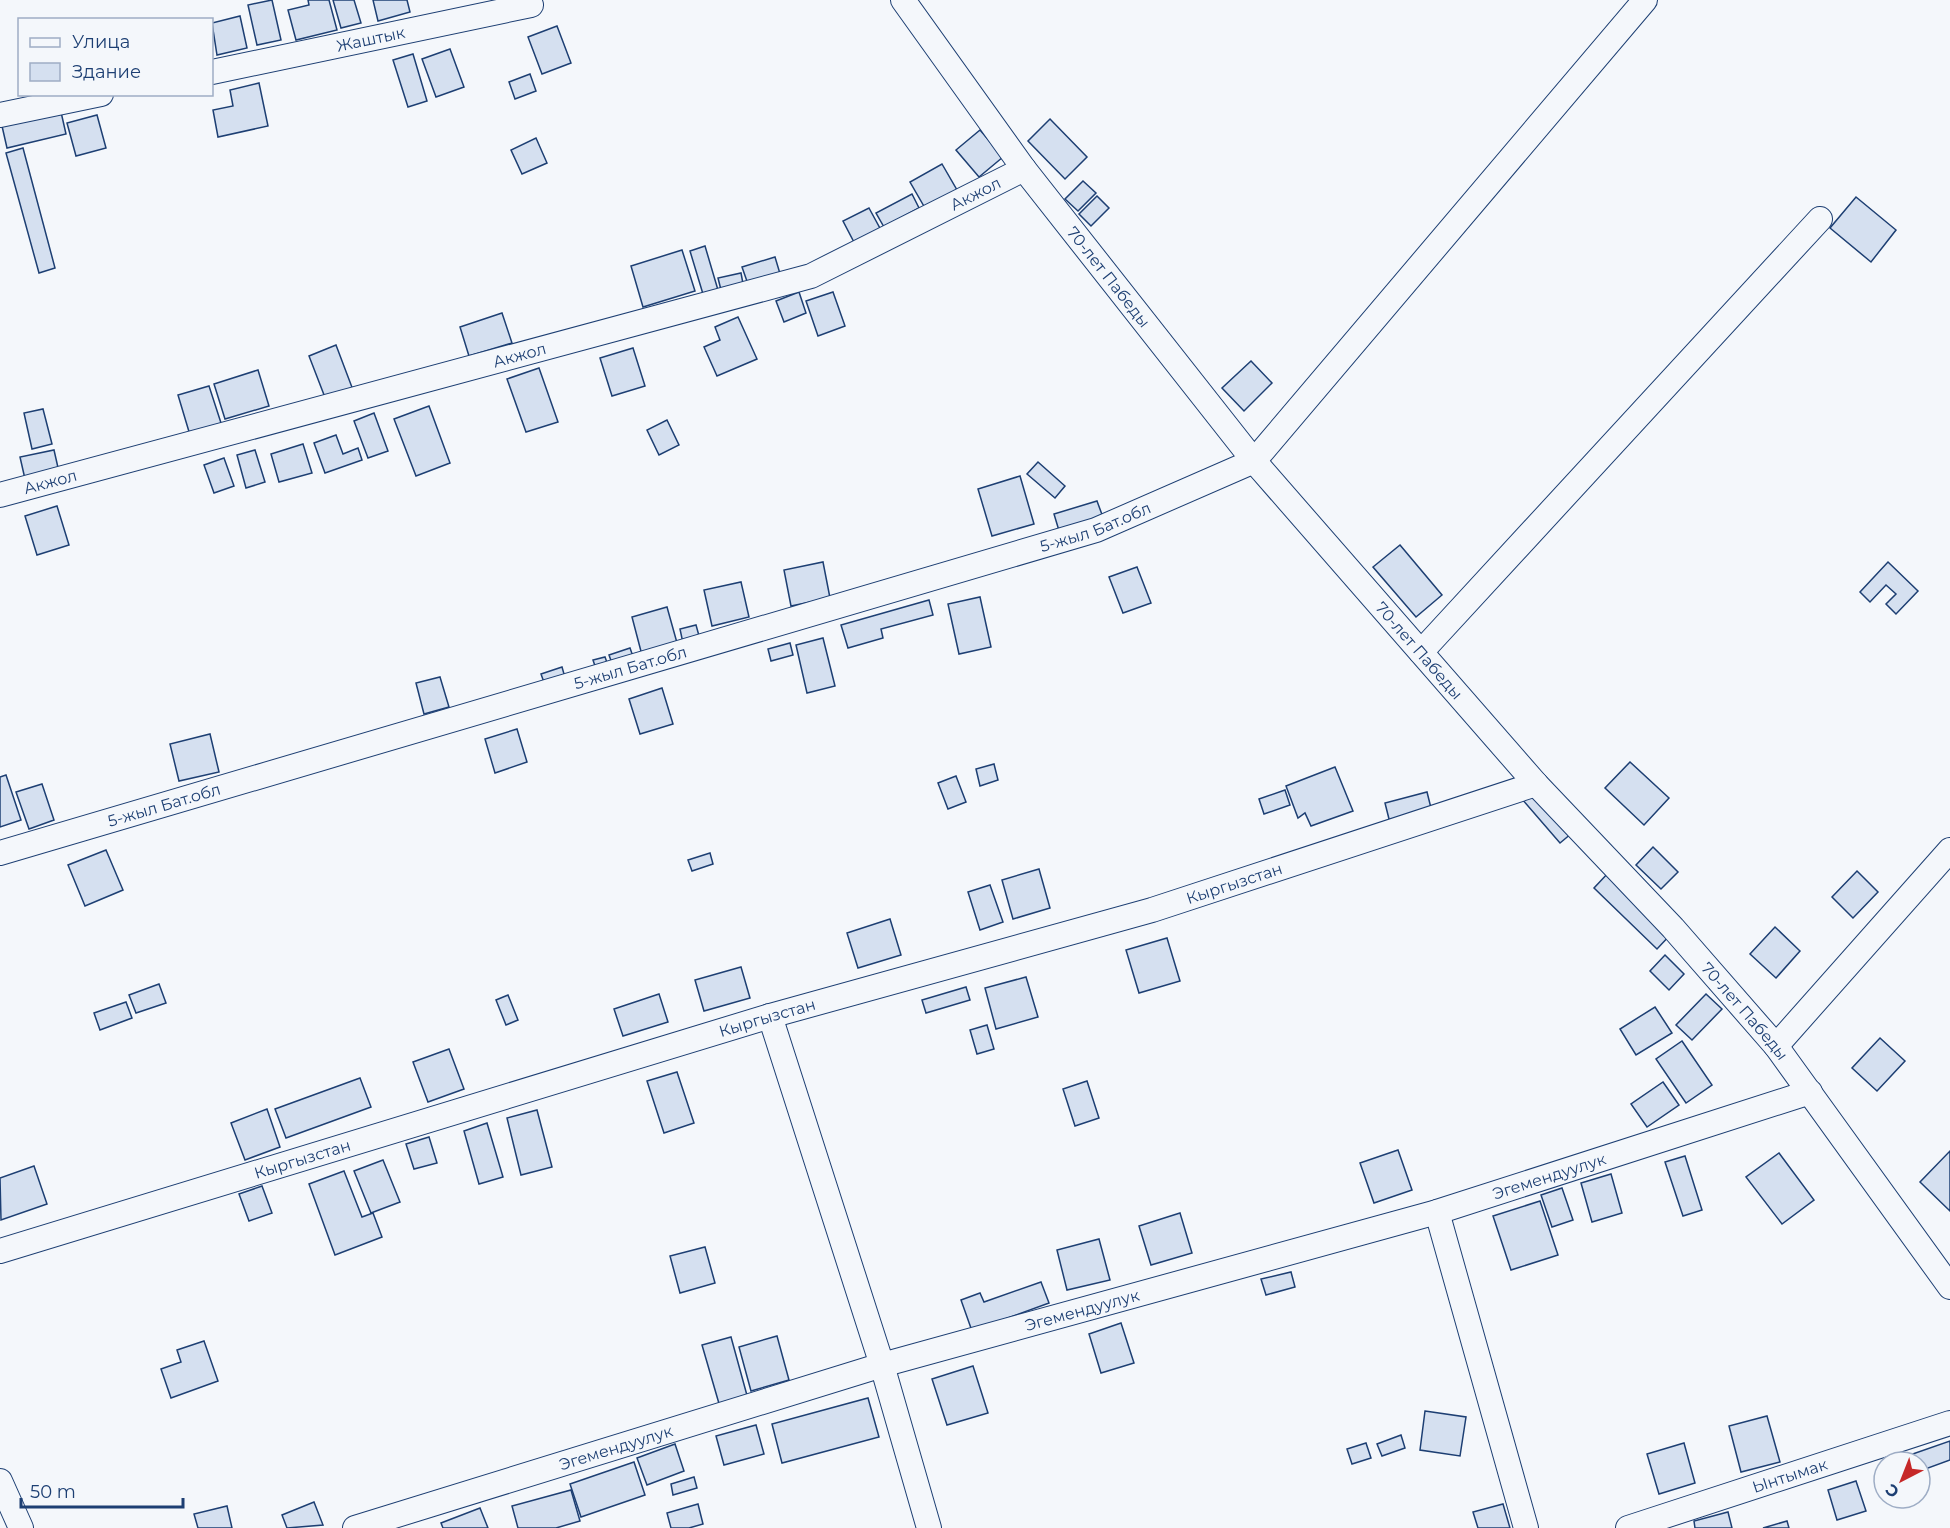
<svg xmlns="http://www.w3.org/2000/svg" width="1950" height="1528" font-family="Montserrat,sans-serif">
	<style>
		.building { fill: #d5e0f0; stroke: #1d3f73; stroke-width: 1.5 }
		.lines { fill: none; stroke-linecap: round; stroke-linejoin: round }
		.minor-casing { stroke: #1d3f73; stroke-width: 26 }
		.minor { stroke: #f4f7fb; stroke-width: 24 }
		.labels { text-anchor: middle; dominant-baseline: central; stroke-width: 4.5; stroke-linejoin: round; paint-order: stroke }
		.street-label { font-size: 16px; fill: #1d3f73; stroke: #f4f7fb }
	</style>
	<rect width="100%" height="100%" fill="#f4f7fb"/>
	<g class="building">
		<path d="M272 0 281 40 257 45 248 5Z"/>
		<path d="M308 0H329L337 30 296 40 288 10 309 5Z"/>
		<path d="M333 0H354L361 23 341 28Z"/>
		<path d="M373 0H407L410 12 378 21Z"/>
		<path d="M240 16 247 48 217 55 212 23Z"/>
		<path d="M557 26 571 63 542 74 528 37Z"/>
		<path d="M450 49 464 87 436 97 422 59Z"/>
		<path d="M413 54 427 101 408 107 393 60Z"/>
		<path d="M530 74 536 91 515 99 509 82Z"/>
		<path d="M259 83 268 126 218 137 213 110 233 106 230 90Z"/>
		<path d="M61 112 66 134 7 148 2 126Z"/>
		<path d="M97 115 106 148 76 156 67 123Z"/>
		<path d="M1050 119 1087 157 1065 179 1028 141Z"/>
		<path d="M980 130 1003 157 979 177 956 150Z"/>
		<path d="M536 138 547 163 522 174 511 150Z"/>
		<path d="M23 148 55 268 39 273 6 153Z"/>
		<path d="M942 164 957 190 925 208 910 182Z"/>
		<path d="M1083 181 1096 193 1078 211 1065 199Z"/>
		<path d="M912 194 919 208 884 227 876 213Z"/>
		<path d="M1097 196 1109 208 1091 226 1079 214Z"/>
		<path d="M1856 197 1896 230 1871 262 1830 228Z"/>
		<path d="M869 208 882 232 856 246 843 221Z"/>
		<path d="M705 246 718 290 703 294 690 251Z"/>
		<path d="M682 250 695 291 643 307 631 266Z"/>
		<path d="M775 257 781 277 749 287 742 267Z"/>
		<path d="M741 273 744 289 722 294 718 278Z"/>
		<path d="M799 292 806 313 784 322 776 301Z"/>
		<path d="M833 292 845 326 818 336 806 301Z"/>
		<path d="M502 313 512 343 469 356 460 327Z"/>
		<path d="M738 317 757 359 717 376 704 347 720 340 715 327Z"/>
		<path d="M336 345 353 390 326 400 309 356Z"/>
		<path d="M633 348 645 386 612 396 600 358Z"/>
		<path d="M1251 361 1272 383 1244 411 1222 388Z"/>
		<path d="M539 368 558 422 526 432 507 379Z"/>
		<path d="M258 370 269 406 225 419 214 384Z"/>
		<path d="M209 386 222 426 190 435 178 395Z"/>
		<path d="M429 406 450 463 416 476 394 419Z"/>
		<path d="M43 409 52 444 32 449 24 413Z"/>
		<path d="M374 413 388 451 368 458 354 421Z"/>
		<path d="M667 420 679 445 659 455 647 430Z"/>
		<path d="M336 435 343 454 358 448 362 460 325 473 314 443Z"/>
		<path d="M303 444 312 473 279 482 271 454Z"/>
		<path d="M54 450 59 472 25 479 20 457Z"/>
		<path d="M255 450 265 482 246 488 237 455Z"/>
		<path d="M224 458 234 486 214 493 204 465Z"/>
		<path d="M1038 462 1065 486 1055 498 1027 474Z"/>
		<path d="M1020 476 1034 524 992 536 978 489Z"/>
		<path d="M1097 501 1104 520 1060 534 1054 514Z"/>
		<path d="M57 506 69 545 37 555 25 516Z"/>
		<path d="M1400 545 1442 595 1416 617 1373 567Z"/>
		<path d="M823 562 830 598 791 606 784 570Z"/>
		<path d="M1888 562 1918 591 1896 614 1886 604 1896 594 1886 585 1870 602 1860 592Z"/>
		<path d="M1137 567 1151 603 1123 613 1109 577Z"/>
		<path d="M741 582 749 617 712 626 704 590Z"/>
		<path d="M980 597 991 647 959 654 948 604Z"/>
		<path d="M929 600 933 615 881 629 883 638 848 648 841 625Z"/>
		<path d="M667 607 679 650 643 659 632 617Z"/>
		<path d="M696 625 701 643 684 648 680 629Z"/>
		<path d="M823 638 835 686 807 693 796 645Z"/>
		<path d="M790 643 793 655 771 661 768 649Z"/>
		<path d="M630 648 635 662 614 669 609 655Z"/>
		<path d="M605 657 609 668 597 672 593 660Z"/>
		<path d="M562 667 566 681 546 688 541 674Z"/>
		<path d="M440 677 449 707 424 714 416 683Z"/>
		<path d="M662 688 673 724 640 734 629 699Z"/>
		<path d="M517 729 527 762 495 773 485 739Z"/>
		<path d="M210 734 219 772 179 781 170 744Z"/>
		<path d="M1630 762 1669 798 1644 825 1605 788Z"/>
		<path d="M994 764 998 780 980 786 976 769Z"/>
		<path d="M1335 767 1353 811 1311 826 1305 813 1298 818 1286 786Z"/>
		<path d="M6 775 21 820 0 827V777Z"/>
		<path d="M956 776 966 802 948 809 938 783Z"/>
		<path d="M42 784 54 820 29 829 16 792Z"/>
		<path d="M1533 789 1572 833 1560 843 1522 799Z"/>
		<path d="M1285 790 1290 805 1264 814 1259 799Z"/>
		<path d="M1427 792 1432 812 1390 823 1385 803Z"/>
		<path d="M1653 847 1678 872 1661 889 1636 865Z"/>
		<path d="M106 850 123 890 85 906 68 865Z"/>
		<path d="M710 853 713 864 692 871 688 860Z"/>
		<path d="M1039 869 1050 908 1013 919 1002 880Z"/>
		<path d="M1857 871 1878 892 1853 918 1832 897Z"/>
		<path d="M1609 872 1672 933 1657 949 1594 888Z"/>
		<path d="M990 885 1003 922 980 930 968 892Z"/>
		<path d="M890 919 901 955 858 968 847 933Z"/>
		<path d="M1775 927 1800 951 1776 978 1750 954Z"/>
		<path d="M1167 938 1180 981 1139 993 1126 950Z"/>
		<path d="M1665 955 1684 974 1669 990 1650 971Z"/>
		<path d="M741 967 750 998 704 1011 695 980Z"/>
		<path d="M1026 977 1038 1017 996 1029 985 988Z"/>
		<path d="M159 984 166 1003 136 1013 129 995Z"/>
		<path d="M966 987 970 1000 926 1013 922 1000Z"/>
		<path d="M659 994 668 1022 623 1036 614 1009Z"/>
		<path d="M1706 994 1722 1009 1692 1040 1676 1025Z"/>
		<path d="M508 995 518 1020 506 1025 496 1000Z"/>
		<path d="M126 1002 132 1018 100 1030 94 1013Z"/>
		<path d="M1655 1007 1672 1033 1636 1055 1620 1029Z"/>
		<path d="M987 1025 994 1049 977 1054 970 1030Z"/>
		<path d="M1880 1038 1905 1061 1877 1091 1852 1068Z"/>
		<path d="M1682 1041 1712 1085 1686 1103 1656 1059Z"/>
		<path d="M449 1049 464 1089 428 1102 413 1062Z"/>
		<path d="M677 1072 694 1123 664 1133 647 1081Z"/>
		<path d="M360 1078 371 1107 286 1138 275 1109Z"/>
		<path d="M1087 1081 1099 1118 1075 1126 1063 1089Z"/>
		<path d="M1663 1082 1679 1105 1647 1127 1631 1104Z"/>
		<path d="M267 1109 280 1147 245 1160 231 1123Z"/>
		<path d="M537 1110 552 1167 521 1175 507 1118Z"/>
		<path d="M487 1123 503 1177 479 1184 464 1131Z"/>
		<path d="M429 1137 437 1163 414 1169 406 1144Z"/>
		<path d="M1398 1150 1412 1190 1374 1203 1360 1163Z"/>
		<path d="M1950 1151V1211L1920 1182Z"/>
		<path d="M1779 1153 1814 1200 1782 1224 1746 1177Z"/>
		<path d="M1685 1156 1702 1210 1683 1216 1665 1162Z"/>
		<path d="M383 1160 400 1202 371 1213 354 1171Z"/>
		<path d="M34 1166 47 1204 1 1220 0 1178Z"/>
		<path d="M344 1171 362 1217 373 1213 382 1237 335 1255 309 1184Z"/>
		<path d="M1611 1174 1622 1213 1592 1222 1581 1183Z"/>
		<path d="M262 1186 272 1213 249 1221 239 1194Z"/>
		<path d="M1562 1188 1573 1220 1552 1227 1541 1195Z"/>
		<path d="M1540 1201 1558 1255 1511 1270 1493 1216Z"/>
		<path d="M1180 1213 1192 1253 1151 1265 1139 1226Z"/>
		<path d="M1099 1239 1110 1280 1067 1290 1057 1250Z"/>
		<path d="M705 1247 715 1283 680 1293 670 1256Z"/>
		<path d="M1291 1272 1295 1287 1266 1295 1261 1279Z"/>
		<path d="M1041 1282 1049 1303 972 1331 961 1300 980 1293 984 1302Z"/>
		<path d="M1121 1323 1134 1363 1101 1373 1089 1334Z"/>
		<path d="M777 1336 789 1380 751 1391 739 1347Z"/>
		<path d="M731 1337 748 1399 720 1407 702 1345Z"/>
		<path d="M204 1341 218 1381 171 1398 161 1369 181 1362 177 1350Z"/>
		<path d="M973 1366 988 1413 947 1425 932 1379Z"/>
		<path d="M868 1398 879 1437 782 1463 772 1424Z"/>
		<path d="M1425 1411 1466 1417 1460 1456 1420 1450Z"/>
		<path d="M1767 1416 1780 1462 1741 1472 1729 1426Z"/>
		<path d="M756 1425 764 1454 724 1465 716 1436Z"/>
		<path d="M1401 1435 1405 1448 1382 1456 1377 1444Z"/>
		<path d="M1950 1441V1460L1920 1471V1462H1909L1907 1456Z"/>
		<path d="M1366 1443 1371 1458 1352 1464 1347 1449Z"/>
		<path d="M1684 1443 1695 1483 1659 1494 1647 1454Z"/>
		<path d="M675 1444 684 1471 647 1485 637 1458Z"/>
		<path d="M634 1462 645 1495 581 1517 570 1484Z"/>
		<path d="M694 1477 697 1488 673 1495 671 1484Z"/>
		<path d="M1856 1481 1866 1511 1837 1520 1828 1490Z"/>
		<path d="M571 1490 580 1521 556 1528H518L512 1506Z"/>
		<path d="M314 1502 323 1525 287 1528 282 1515Z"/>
		<path d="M698 1504 703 1524 689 1528H671L667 1513Z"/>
		<path d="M1503 1504 1510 1528H1478L1473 1512Z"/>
		<path d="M227 1506 232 1528H198L194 1514Z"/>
		<path d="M480 1508 488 1528H443L441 1523Z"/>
		<path d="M1728 1512 1732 1528H1695L1694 1521Z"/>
		<path d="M1787 1521 1789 1528H1763Z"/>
	</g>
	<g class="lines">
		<g class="minor-casing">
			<g id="minor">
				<path id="s1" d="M903 0 1024 169 1254 461 1536 784 1673 928 1776 1046 1950 1287"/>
				<path id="s2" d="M212 72 531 5"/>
				<path d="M0 115 101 94"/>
				<path id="s3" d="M0 495 811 276 1024 169"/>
				<path d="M1421 652 1820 219"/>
				<path id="s4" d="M0 853 1096 530 1254 461 1645 0"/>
				<path d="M770 1016 882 1365 929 1528"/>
				<path d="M1776 1046 1950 850"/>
				<path d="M1437 1212 1526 1528"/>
				<path id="s5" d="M0 1251 770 1016 1152 910 1536 784"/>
				<path d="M0 1481 21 1528"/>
				<path id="s6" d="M355 1528 882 1365 1437 1212 1810 1092"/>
				<path id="s7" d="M1628 1528 1950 1423"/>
			</g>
		</g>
		<use href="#minor" class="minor"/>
	</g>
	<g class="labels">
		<g class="street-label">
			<text stroke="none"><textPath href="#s2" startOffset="162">Жаштык</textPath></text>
			<text stroke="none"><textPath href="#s3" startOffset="1024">Акжол</textPath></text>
			<text stroke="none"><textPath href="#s1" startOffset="345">70-лет Пабеды</textPath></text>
			<text stroke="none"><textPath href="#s3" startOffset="538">Акжол</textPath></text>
			<text stroke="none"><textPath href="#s3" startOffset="52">Акжол</textPath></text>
			<text stroke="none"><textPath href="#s4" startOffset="1143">5-жыл Бат.обл</textPath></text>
			<text stroke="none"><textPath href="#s1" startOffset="831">70-лет Пабеды</textPath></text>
			<text stroke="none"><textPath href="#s4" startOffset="657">5-жыл Бат.обл</textPath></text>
			<text stroke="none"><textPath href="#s4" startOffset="171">5-жыл Бат.обл</textPath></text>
			<text stroke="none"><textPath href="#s5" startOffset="1288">Кыргызстан</textPath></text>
			<text stroke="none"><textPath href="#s1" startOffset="1317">70-лет Пабеды</textPath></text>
			<text stroke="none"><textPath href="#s5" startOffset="802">Кыргызстан</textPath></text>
			<text stroke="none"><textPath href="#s5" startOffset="316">Кыргызстан</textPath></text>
			<text stroke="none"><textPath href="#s6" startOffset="1245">Эгемендуулук</textPath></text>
			<text stroke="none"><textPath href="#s6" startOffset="759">Эгемендуулук</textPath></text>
			<text stroke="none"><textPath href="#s6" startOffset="273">Эгемендуулук</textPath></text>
			<text stroke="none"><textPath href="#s7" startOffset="170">Ынтымак</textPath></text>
		</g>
	</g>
	<rect x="18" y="18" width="195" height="78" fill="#f4f7fb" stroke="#9eadc5" stroke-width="1.5"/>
	<rect x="30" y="38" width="30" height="9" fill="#f4f7fb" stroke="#9eadc5" stroke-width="1.5"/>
	<text x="72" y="48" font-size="18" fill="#1d3f73">Улица</text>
	<rect x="30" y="63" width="30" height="18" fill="#d5e0f0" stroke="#9eadc5" stroke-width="1.5"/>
	<text x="72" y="78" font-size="18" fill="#1d3f73">Здание</text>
	<g transform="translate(1902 1480) rotate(222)"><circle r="28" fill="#f4f7fb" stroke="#9eadc5" stroke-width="1.5"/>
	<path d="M0-4.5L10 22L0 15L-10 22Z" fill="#c62828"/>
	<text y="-9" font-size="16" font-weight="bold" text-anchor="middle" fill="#1d3f73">С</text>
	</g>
	<path d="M21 1498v9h162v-9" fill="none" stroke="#1d3f73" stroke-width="3"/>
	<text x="30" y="1498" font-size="18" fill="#1d3f73" stroke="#f4f7fb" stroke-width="4.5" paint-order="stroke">50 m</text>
</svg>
